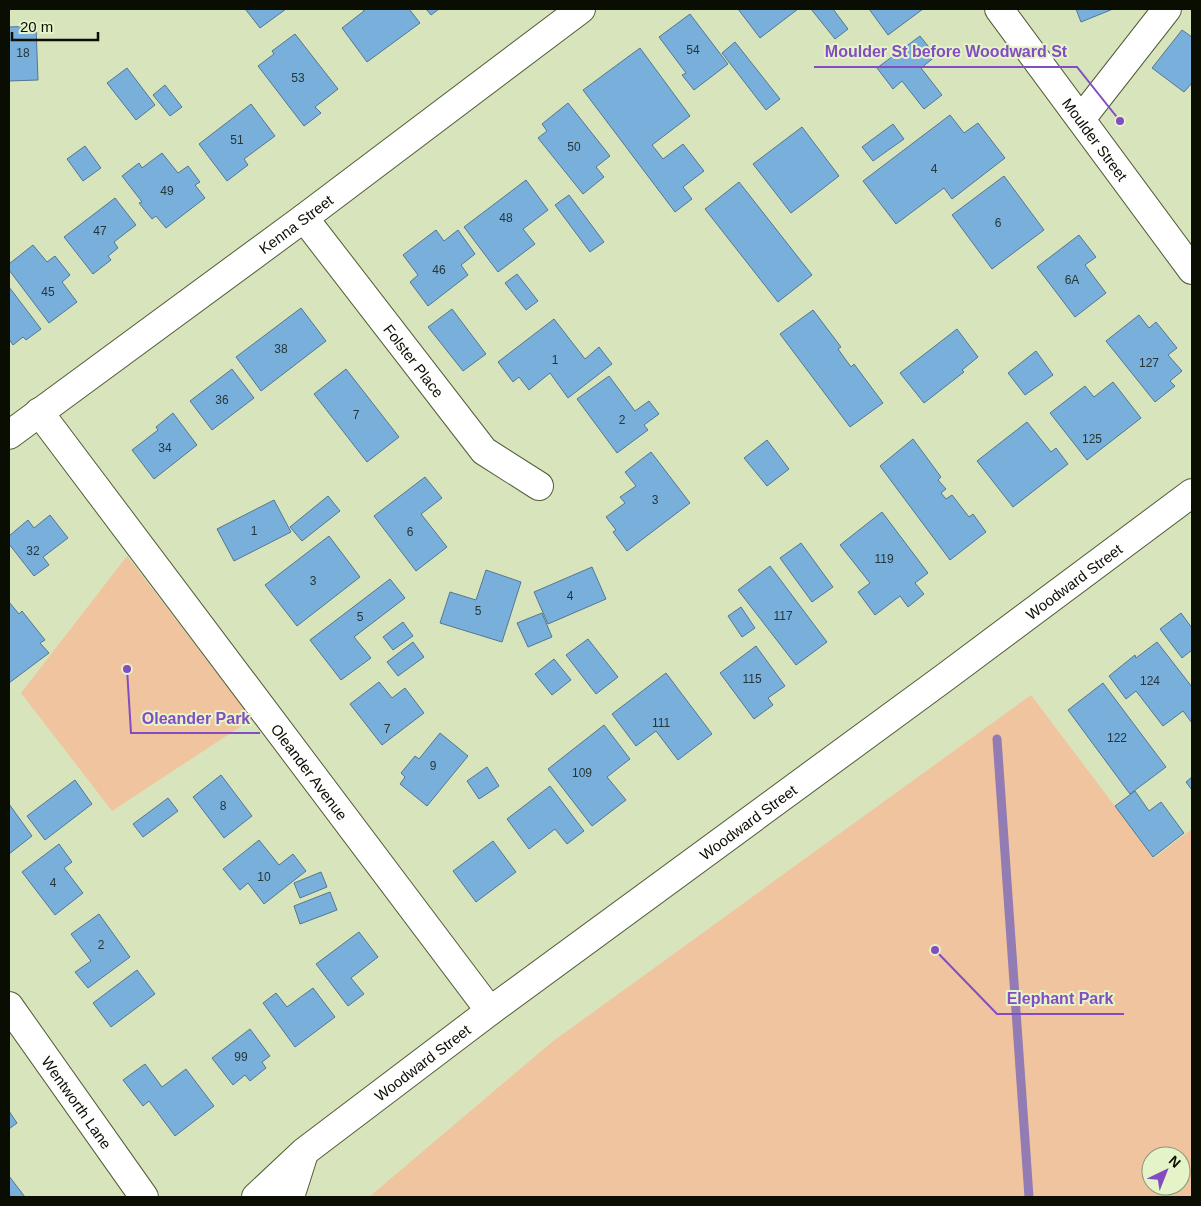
<svg xmlns="http://www.w3.org/2000/svg" width="1201" height="1206" font-family="Helvetica,sans-serif">
	<style>
		.green { fill: #f0c49e; fill-rule: evenodd }
		.lines { fill: none; stroke-linecap: round; stroke-linejoin: round }
		.stream { stroke: #927cb3; stroke-width: 9 }
		.building { fill: #78b0db; stroke: #547691 }
		.minor-casing { stroke: #515c38; stroke-width: 30 }
		.minor { stroke: #fff; stroke-width: 28 }
		.labels { text-anchor: middle; dominant-baseline: central; stroke-width: 4; stroke-linejoin: round; paint-order: stroke }
		.number-label { font-size: 12px; fill: #263638 }
		.street-label { font-size: 15px; fill: #0a0e02; stroke: #e5f3c9 }
		.leader { fill: none; stroke: #834cc3; stroke-width: 2 }
		.callout-dot { fill: #834cc3; stroke: #e5f3c9; stroke-width: 2 }
		.callout-label { font-size: 16px; text-anchor: middle; font-weight: bold; fill: #834cc3; stroke: #e5f3c9; stroke-width: 4; stroke-linejoin: round; paint-order: stroke }
	</style>
	<rect width="100%" height="100%" fill="#d8e5bc"/>
	<g class="green">
		<path d="M127 556 252 719 112 811 21 693Z"/>
		<path d="M1031 695 1154 858 1192 829V1197H369L552 1042ZM1151 1156H1181V1186H1151Z"/>
	</g>
	<g class="lines">
		<path class="stream" d="M997 739 1029 1197"/>
	</g>
	<g class="building">
		<path d="M249 9H286L260 28 246 10Z"/>
		<path d="M363 9H409L420 23 367 62 342 28 364 11Z"/>
		<path d="M426 9H439L431 15Z"/>
		<path d="M738 9H798L760 38Z"/>
		<path d="M811 9H833L848 29 835 39Z"/>
		<path d="M869 9H923L888 35Z"/>
		<path d="M1076 9H1113L1081 22Z"/>
		<path d="M690 14 728 64 694 90 682 75 686 73 659 37Z"/>
		<path d="M36 26 38 80 9 81V27Z"/>
		<path d="M1182 30 1192 37V83L1184 92 1152 68Z"/>
		<path d="M295 34 338 89 315 107 321 113 304 126 258 66 274 54 272 51Z"/>
		<path d="M920 36 936 56 921 68 942 95 924 109 902 81 893 89 877 68Z"/>
		<path d="M735 42 780 99 766 110 722 53Z"/>
		<path d="M640 48 690 116 652 145 663 159 683 144 704 171 683 187 692 199 675 212 583 90Z"/>
		<path d="M127 68 155 105 136 120 107 83Z"/>
		<path d="M165 85 182 107 170 116 153 95Z"/>
		<path d="M568 103 610 156 596 167 604 177 583 194 538 138 547 131 542 124Z"/>
		<path d="M251 104 275 136 244 159 248 165 227 181 199 144Z"/>
		<path d="M950 115 964 133 978 123 1005 158 952 199 944 188 896 224 863 181Z"/>
		<path d="M893 124 904 139 873 161 862 147Z"/>
		<path d="M802 127 839 176 791 213 753 164Z"/>
		<path d="M85 146 101 168 83 181 67 159Z"/>
		<path d="M162 153 178 173 188 166 200 182 195 185 205 198 166 228 156 216 152 219 139 203 142 202 122 176 139 163 142 168Z"/>
		<path d="M1004 176 1044 230 992 269 952 215Z"/>
		<path d="M526 180 548 210 523 229 535 244 498 272 464 227Z"/>
		<path d="M739 182 812 275 778 302 705 209Z"/>
		<path d="M569 195 604 242 590 252 555 205Z"/>
		<path d="M115 198 136 225 114 242 118 248 108 256 111 260 93 274 64 237Z"/>
		<path d="M436 230 444 241 458 230 475 254 461 265 468 275 428 306 410 282 418 275 403 255Z"/>
		<path d="M1079 235 1096 257 1085 265 1106 293 1075 317 1037 267Z"/>
		<path d="M33 245 47 262 55 256 70 275 62 282 77 302 49 323 9 270V264Z"/>
		<path d="M517 274 538 301 526 310 505 283Z"/>
		<path d="M9 287 41 329 26 340 23 337 13 345 9 339Z"/>
		<path d="M301 308 326 341 261 391 236 357Z"/>
		<path d="M452 309 486 354 463 371 428 327Z"/>
		<path d="M813 310 841 347 838 349 851 367 854 364 883 403 850 427 780 334Z"/>
		<path d="M1139 315 1149 328 1156 322 1177 348 1168 355 1182 371 1170 381 1175 386 1155 402 1106 341Z"/>
		<path d="M554 319 585 359 599 347 612 364 568 398 550 373 529 390 519 377 513 382 498 362Z"/>
		<path d="M957 329 978 357 962 370 964 372 924 403 900 373Z"/>
		<path d="M1036 351 1053 375 1025 395 1008 373Z"/>
		<path d="M232 369 254 398 212 430 190 401Z"/>
		<path d="M346 369 399 437 367 462 314 394Z"/>
		<path d="M609 376 635 411 649 401 659 414 644 425 648 430 617 453 577 399Z"/>
		<path d="M1113 382 1141 418 1087 460 1050 413 1085 386 1094 397Z"/>
		<path d="M173 413 197 445 154 479 132 450 158 430 156 427Z"/>
		<path d="M1027 422 1051 452 1056 448 1068 464 1013 507 977 461Z"/>
		<path d="M913 439 941 477 938 480 946 489 941 493 946 499 952 495 969 517 973 514 986 532 950 560 880 466Z"/>
		<path d="M767 440 789 469 767 486 744 458Z"/>
		<path d="M651 452 690 503 627 551 613 532 616 530 606 517 625 503 620 497 636 486 625 472Z"/>
		<path d="M425 477 442 498 421 514 447 547 416 571 374 516Z"/>
		<path d="M328 496 340 511 302 541 290 527Z"/>
		<path d="M274 500 291 532 234 561 217 529Z"/>
		<path d="M882 512 928 573 915 583 924 594 908 607 900 596 875 615 858 592 870 583 840 545Z"/>
		<path d="M50 515 68 538 43 557 49 565 34 576 9 544V536L28 520 34 528Z"/>
		<path d="M329 536 360 577 297 626 265 585Z"/>
		<path d="M801 543 833 587 812 602 780 558Z"/>
		<path d="M770 566 827 642 796 665 738 590Z"/>
		<path d="M592 567 606 599 548 624 534 592Z"/>
		<path d="M486 570 521 582 502 642 440 623 450 592 476 600Z"/>
		<path d="M390 579 405 598 354 637 371 658 341 680 310 640Z"/>
		<path d="M9 602 19 614 22 611 45 640 40 643 49 653 9 683Z"/>
		<path d="M741 607 755 628 742 637 728 616Z"/>
		<path d="M542 613 552 637 528 647 517 623Z"/>
		<path d="M1181 613 1192 628V650L1182 658 1160 629Z"/>
		<path d="M403 622 413 636 393 650 383 637Z"/>
		<path d="M588 639 618 677 596 694 566 655Z"/>
		<path d="M413 642 424 657 398 676 387 662Z"/>
		<path d="M1157 642 1192 687V723L1183 711 1163 726 1136 691 1126 699 1109 676 1135 655 1136 658Z"/>
		<path d="M756 646 785 686 768 698 773 705 754 719 720 673Z"/>
		<path d="M554 659 571 680 552 695 535 674Z"/>
		<path d="M666 673 712 734 678 760 656 731 636 746 612 714Z"/>
		<path d="M379 682 392 698 405 688 424 713 382 745 350 704Z"/>
		<path d="M1103 683 1166 767 1130 794 1068 710Z"/>
		<path d="M604 725 630 759 607 777 626 800 592 826 548 769Z"/>
		<path d="M440 733 468 756 427 806 400 784 405 777 401 773 415 756 419 759Z"/>
		<path d="M487 767 499 786 479 799 467 781Z"/>
		<path d="M221 775 252 816 224 838 193 797Z"/>
		<path d="M1192 777V790L1186 782Z"/>
		<path d="M75 780 92 804 45 840 27 816Z"/>
		<path d="M550 786 584 831 567 844 555 829 529 849 507 819Z"/>
		<path d="M1135 791 1149 811 1161 802 1184 833 1153 857 1115 806Z"/>
		<path d="M168 798 178 811 143 837 133 824Z"/>
		<path d="M9 804 32 836 9 854Z"/>
		<path d="M259 840 279 865 293 854 306 871 264 904 248 883 240 890 223 869Z"/>
		<path d="M493 841 516 872 476 902 453 871Z"/>
		<path d="M59 844 72 862 64 868 83 893 55 915 22 872Z"/>
		<path d="M321 872 327 887 300 898 294 883Z"/>
		<path d="M330 892 337 910 300 924 294 906Z"/>
		<path d="M99 914 130 957 88 988 75 972 91 961 71 934Z"/>
		<path d="M359 932 378 957 351 978 364 994 348 1006 316 964Z"/>
		<path d="M137 970 155 994 111 1027 93 1003Z"/>
		<path d="M313 988 335 1017 295 1047 263 1003 276 993 287 1007Z"/>
		<path d="M250 1029 270 1056 262 1062 266 1068 250 1081 245 1075 233 1085 212 1058Z"/>
		<path d="M145 1064 162 1087 186 1069 214 1106 175 1136 149 1101 143 1106 123 1080Z"/>
		<path d="M9 1111 17 1123 9 1129Z"/>
		<path d="M9 1176 25 1197H9Z"/>
	</g>
	<g class="lines">
		<g class="minor-casing">
			<g id="minor">
				<path id="s1" d="M999 9 1192 270"/>
				<path d="M1081 119 1167 9"/>
				<path id="s2" d="M304 218 484 451 539 486"/>
				<path id="s3" d="M39 412 490 1011"/>
				<path id="s4" d="M9 435 304 218 581 9"/>
				<path id="s5" d="M9 1006 144 1197"/>
				<path id="s6" d="M256 1197 304 1152 490 1011 944 678 1192 493"/>
				<path d="M290 1197 304 1153"/>
			</g>
		</g>
		<use href="#minor" class="minor"/>
	</g>
	<g class="labels">
		<g class="number-label">
			<text x="693" y="50">54</text>
			<text x="23" y="53">18</text>
			<text x="298" y="78">53</text>
			<text x="237" y="140">51</text>
			<text x="574" y="147">50</text>
			<text x="934" y="169">4</text>
			<text x="167" y="191">49</text>
			<text x="506" y="218">48</text>
			<text x="998" y="223">6</text>
			<text x="100" y="231">47</text>
			<text x="439" y="270">46</text>
			<text x="1072" y="280">6A</text>
			<text x="48" y="292">45</text>
			<text x="281" y="349">38</text>
			<text x="555" y="360">1</text>
			<text x="1149" y="363">127</text>
			<text x="222" y="400">36</text>
			<text x="356" y="415">7</text>
			<text x="622" y="420">2</text>
			<text x="1092" y="439">125</text>
			<text x="165" y="448">34</text>
			<text x="655" y="500">3</text>
			<text x="254" y="531">1</text>
			<text x="410" y="532">6</text>
			<text x="33" y="551">32</text>
			<text x="884" y="559">119</text>
			<text x="313" y="581">3</text>
			<text x="570" y="596">4</text>
			<text x="478" y="611">5</text>
			<text x="783" y="616">117</text>
			<text x="360" y="617">5</text>
			<text x="752" y="679">115</text>
			<text x="1150" y="681">124</text>
			<text x="661" y="723">111</text>
			<text x="387" y="729">7</text>
			<text x="1117" y="738">122</text>
			<text x="433" y="766">9</text>
			<text x="582" y="773">109</text>
			<text x="223" y="806">8</text>
			<text x="264" y="877">10</text>
			<text x="53" y="883">4</text>
			<text x="101" y="945">2</text>
			<text x="241" y="1057">99</text>
		</g>
		<g class="street-label">
			<text stroke="none"><textPath href="#s1" startOffset="162">Moulder Street</textPath></text>
			<text stroke="none"><textPath href="#s4" startOffset="356">Kenna Street</textPath></text>
			<text stroke="none"><textPath href="#s2" startOffset="180">Folster Place</textPath></text>
			<text stroke="none"><textPath href="#s6" startOffset="1024">Woodward Street</textPath></text>
			<text stroke="none"><textPath href="#s3" startOffset="450">Oleander Avenue</textPath></text>
			<text stroke="none"><textPath href="#s6" startOffset="619">Woodward Street</textPath></text>
			<text stroke="none"><textPath href="#s6" startOffset="214">Woodward Street</textPath></text>
			<text stroke="none"><textPath href="#s5" startOffset="118">Wentworth Lane</textPath></text>
		</g>
	</g>
	<path class="leader" d="M1120 121L1077 67H814M127 669L131 733H260M935 950L997 1014H1124"/>
	<g class="callout-dot">
		<circle cx="1120" cy="121" r="5"/>
		<circle cx="127" cy="669" r="5"/>
		<circle cx="935" cy="950" r="5"/>
	</g>
	<g class="callout-label">
		<text x="946" y="57">Moulder St before Woodward St</text>
		<text x="196" y="724">Oleander Park</text>
		<text x="1060" y="1004">Elephant Park</text>
	</g>
	<rect width="1201" height="1206" fill="none" stroke="#0a0e02" stroke-width="20"/>
	<g transform="translate(1166 1171) rotate(43)"><circle r="24" fill="#e5f3c9" stroke="#8d9779"/>
	<path d="M0-4L9 19L0 12L-9 19Z" fill="#834cc3"/>
	<text y="-8" font-size="14" font-weight="bold" text-anchor="middle" fill="#0a0e02">N</text>
	</g>
	<path d="M12 32v8h86v-8" fill="none" stroke="#0a0e02" stroke-width="2.5"/>
	<text x="20" y="32" font-size="15" fill="#0a0e02" stroke="#e5f3c9" stroke-width="4" paint-order="stroke">20 m</text>
</svg>
